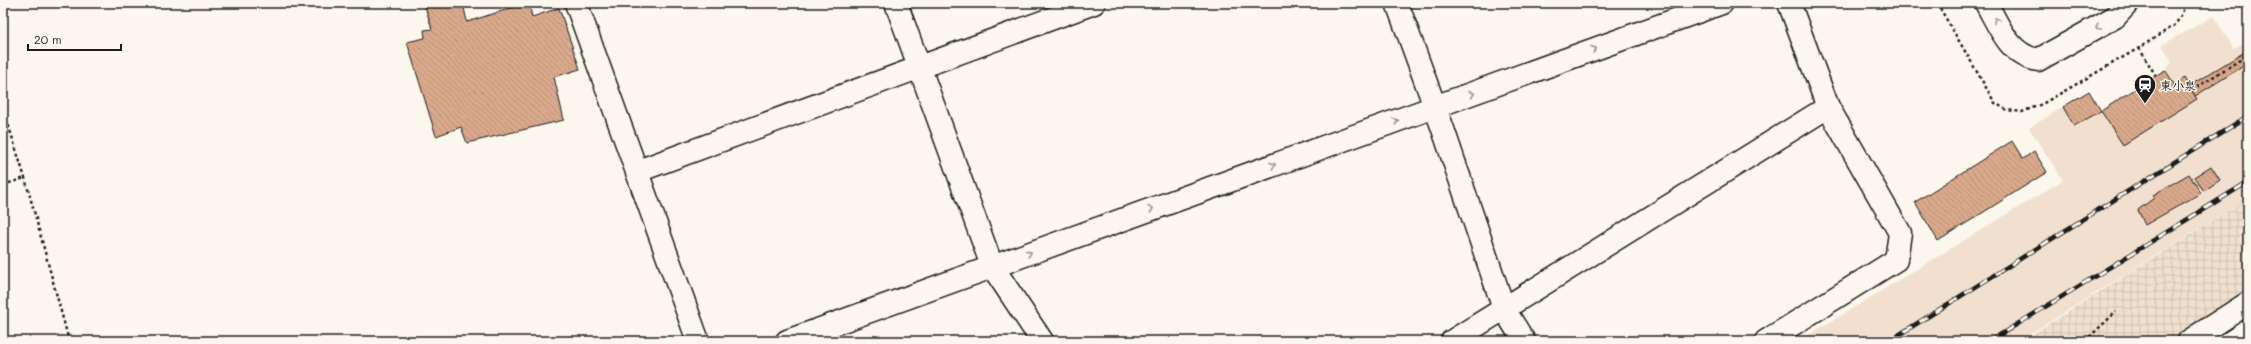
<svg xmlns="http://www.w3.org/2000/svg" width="2251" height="344" font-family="Mali,'Klee One',sans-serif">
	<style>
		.built { fill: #f1e0cf }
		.industrial { fill: url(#industrial-grid) }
		.building { fill: url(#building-back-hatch); stroke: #1c1c1c }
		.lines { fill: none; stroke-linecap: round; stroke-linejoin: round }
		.minor-casing { stroke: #1c1c1c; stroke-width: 25 }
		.path { stroke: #1c1c1c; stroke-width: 2.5; stroke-dasharray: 3 3; stroke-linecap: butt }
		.minor { stroke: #fbf7ec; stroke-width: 22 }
		.rail-casing { stroke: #1c1c1c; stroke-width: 4.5 }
		.rail { stroke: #fbf7ec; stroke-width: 3; stroke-dasharray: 9; stroke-linecap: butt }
		.oneway { stroke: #97948e }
		.labels { text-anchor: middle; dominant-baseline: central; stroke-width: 3; stroke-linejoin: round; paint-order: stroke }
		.poi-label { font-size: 12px; font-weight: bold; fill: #1c1c1c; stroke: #fbf7ec; text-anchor: start }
	</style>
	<defs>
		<pattern id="industrial-grid" width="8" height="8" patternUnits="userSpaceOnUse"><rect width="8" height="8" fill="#f1e0cf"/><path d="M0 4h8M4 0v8" fill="none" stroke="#cec0b1"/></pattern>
		<pattern id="building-back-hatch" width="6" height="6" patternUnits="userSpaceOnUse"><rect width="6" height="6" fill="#daa98c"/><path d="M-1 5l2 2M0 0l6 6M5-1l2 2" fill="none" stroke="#ba9178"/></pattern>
	</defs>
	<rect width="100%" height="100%" fill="#fbf7ec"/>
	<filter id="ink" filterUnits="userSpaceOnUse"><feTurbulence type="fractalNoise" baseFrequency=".025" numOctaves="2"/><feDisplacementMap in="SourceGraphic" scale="8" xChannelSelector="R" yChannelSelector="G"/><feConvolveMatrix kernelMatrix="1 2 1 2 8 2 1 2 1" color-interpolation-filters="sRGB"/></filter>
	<g filter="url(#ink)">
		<path class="built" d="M2214 16 2234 49 2248 40V198L2019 341H1799L2063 180 2029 128 2089 91 2101 111 2165 70 2172 62 2162 45Z"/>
		<path class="industrial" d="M2248 198V290L2172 341H2022Z"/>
		<g class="building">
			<path d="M424 3H463L467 22 527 3H529L532 17 559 8 580 69 554 77 564 120 467 143 461 127 436 136 407 42 425 38 424 30 432 29Z"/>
			<path d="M2248 50V66L2247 64 2195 96 2189 86Z"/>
			<path d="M2165 70 2175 85 2184 78 2197 99 2123 145 2101 111Z"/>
			<path d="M2089 91 2101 111 2074 126 2063 107Z"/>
			<path d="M2012 141 2023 159 2034 151 2047 172 1938 241 1915 202Z"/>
			<path d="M2211 166 2220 180 2204 191 2194 177Z"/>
			<path d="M2189 174 2201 193 2145 225 2138 210 2154 198 2153 195Z"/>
		</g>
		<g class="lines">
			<g class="minor-casing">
				<g id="minor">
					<path d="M576 3 698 341"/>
					<path d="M896 3 992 266 1042 341"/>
					<path d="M1397 3 1443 129 1504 309 1524 341"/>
					<path d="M1986 3C1999 26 2009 55 2038 60L2115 17 2128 3"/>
					<path d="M638 171 1094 3"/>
					<path d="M787 341 1722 3"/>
					<path d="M1452 341 1828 107"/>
					<path d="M1766 341 1896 260 1900 233 1828 107 1789 3"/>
					<path d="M2189 341 2248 303"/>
				</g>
			</g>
			<g class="path">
				<path d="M1937 3 1995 103 2007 110 2022 112 2042 104 2139 48 2175 25 2182 14 2185 3"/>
				<path d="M2139 48 2156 76"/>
				<path d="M2192 90 2248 55"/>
				<path d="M3 108 25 178 69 341"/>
				<path d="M3 185 25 178"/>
				<path d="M2085 341 2116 312"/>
			</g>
			<use href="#minor" class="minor"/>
			<g class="rail-casing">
				<g id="rail">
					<path d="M1889 341 2248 116"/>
					<path d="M1990 341 2248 182"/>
				</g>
			</g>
			<use href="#rail" class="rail"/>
		</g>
		<defs><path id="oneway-chevron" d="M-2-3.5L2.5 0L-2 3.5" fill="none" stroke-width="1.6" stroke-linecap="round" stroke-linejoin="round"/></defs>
		<g class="oneway">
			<use href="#oneway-chevron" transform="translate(1996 20) rotate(-121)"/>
			<use href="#oneway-chevron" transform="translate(2098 27) rotate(150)"/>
			<use href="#oneway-chevron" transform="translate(1594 49) rotate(-20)"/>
			<use href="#oneway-chevron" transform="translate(1472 94) rotate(-20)"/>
			<use href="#oneway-chevron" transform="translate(1396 121) rotate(-20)"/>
			<use href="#oneway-chevron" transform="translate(1273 165) rotate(-20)"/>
			<use href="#oneway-chevron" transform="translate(1151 209) rotate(-20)"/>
			<use href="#oneway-chevron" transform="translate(1029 253) rotate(-20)"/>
		</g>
	</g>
	<defs>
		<g id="station-pin" transform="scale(1.15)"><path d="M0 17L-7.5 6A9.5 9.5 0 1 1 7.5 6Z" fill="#1c1c1c" stroke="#fbf7ec"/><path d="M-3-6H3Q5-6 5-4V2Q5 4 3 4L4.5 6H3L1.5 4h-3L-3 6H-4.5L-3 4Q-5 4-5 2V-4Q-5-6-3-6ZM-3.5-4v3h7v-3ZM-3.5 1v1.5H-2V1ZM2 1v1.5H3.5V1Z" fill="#fff"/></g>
	</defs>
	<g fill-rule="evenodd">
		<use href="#station-pin" x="2145" y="85"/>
	</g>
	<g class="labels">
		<g class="poi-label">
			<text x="2160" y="85">東小泉</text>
		</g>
	</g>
	<rect width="2251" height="344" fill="none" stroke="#fbf7ec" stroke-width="16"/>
	<rect x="8" y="8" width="2235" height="328" fill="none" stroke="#1c1c1c" stroke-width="1.5" filter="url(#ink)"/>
	<path d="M28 44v6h93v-6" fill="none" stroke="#1c1c1c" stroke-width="2"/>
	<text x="34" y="44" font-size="12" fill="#1c1c1c" stroke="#fbf7ec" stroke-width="3" paint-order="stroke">20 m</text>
</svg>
